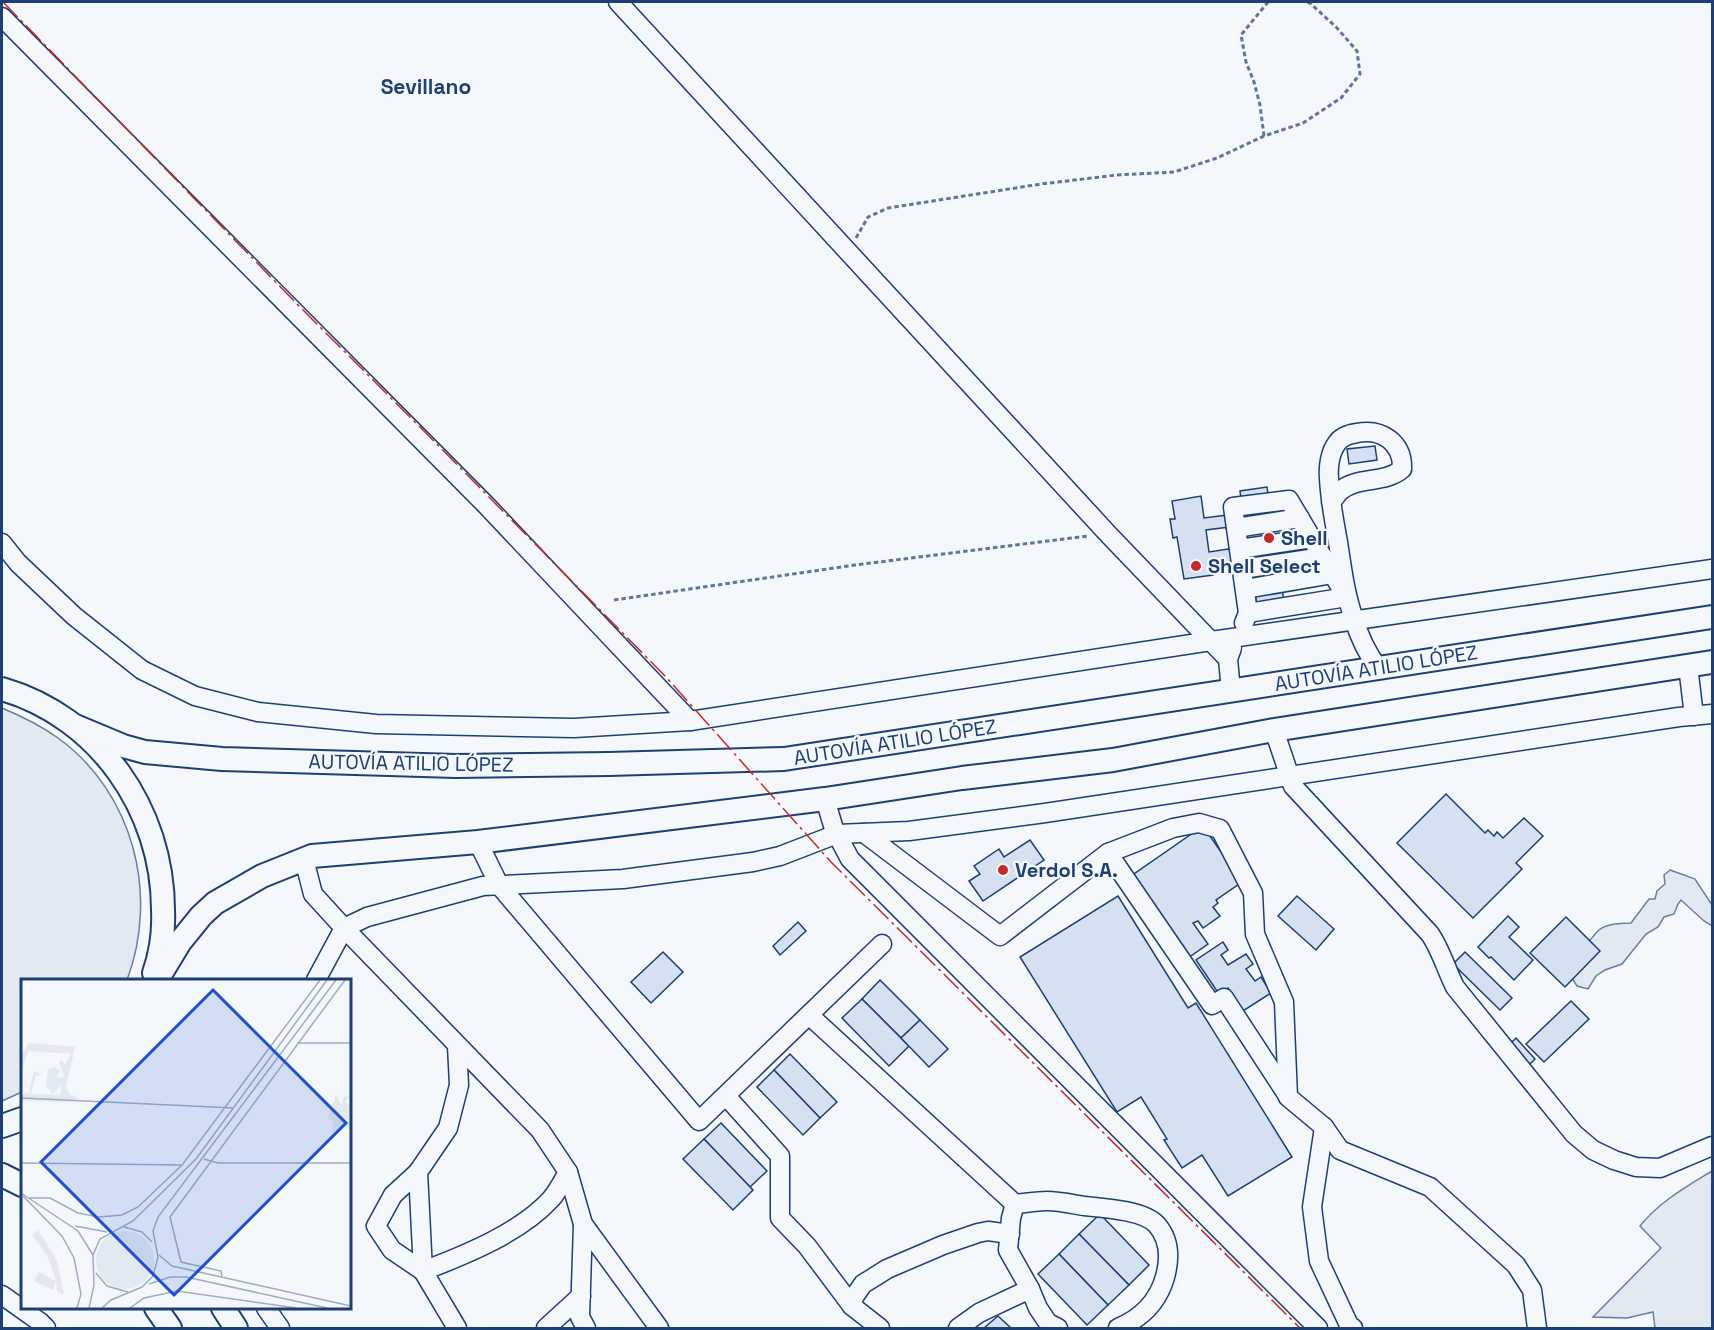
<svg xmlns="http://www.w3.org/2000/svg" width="1714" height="1330" font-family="'Space Grotesk',sans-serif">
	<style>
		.green { fill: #e3e9f0; stroke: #687fa3; stroke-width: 1.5 }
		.building { fill: #d5e0f0; stroke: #1d3f73; stroke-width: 1.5; fill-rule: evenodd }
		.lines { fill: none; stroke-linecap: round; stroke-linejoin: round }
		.minor-casing { stroke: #1d3f73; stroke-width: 21 }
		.major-casing { stroke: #1d3f73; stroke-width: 26 }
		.path { stroke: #5e769c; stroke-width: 3; stroke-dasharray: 4.5 3; stroke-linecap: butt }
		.minor { stroke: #f4f7fb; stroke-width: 18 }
		.major { stroke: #f4f7fb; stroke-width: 22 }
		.power { stroke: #c62828; stroke-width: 1.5; stroke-dasharray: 21 4.5 3 4.5; stroke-linecap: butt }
		.poi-dot { fill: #c62828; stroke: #f4f7fb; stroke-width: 2 }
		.labels { text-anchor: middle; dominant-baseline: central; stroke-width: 4.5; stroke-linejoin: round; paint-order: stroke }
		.poi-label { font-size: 20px; font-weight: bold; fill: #1d3f73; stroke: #f4f7fb; text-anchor: start }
		.street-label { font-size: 20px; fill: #1d3f73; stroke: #f4f7fb }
		.neighbourhood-label { font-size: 21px; font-weight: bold; fill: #1d3f73; stroke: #f4f7fb }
		.inset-road { fill: none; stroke: #9eadc5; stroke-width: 1.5 }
		.view { fill: #1d4ed8; fill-opacity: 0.15; stroke: #1d4ed8; stroke-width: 3 }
		.inset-edge { fill: none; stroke: #1d3f73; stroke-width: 3 }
	</style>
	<rect width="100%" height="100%" fill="#f4f7fb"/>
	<g class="green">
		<path d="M2 708C21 716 40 725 58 738 134 793 159 895 127 980H22V1092L2 1101Z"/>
		<path d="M1670 870 1695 879 1712 905V926L1704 921 1681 900 1678 904 1674 914 1664 917 1658 927 1646 934 1622 964 1605 970 1596 976 1588 989 1577 986 1570 975C1576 962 1588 940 1599 930 1606 924 1622 923 1631 923L1649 899H1655L1657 891 1665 884 1664 875Z"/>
		<path d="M1712 1171V1328H1655L1653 1312 1627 1318 1593 1317 1661 1248 1640 1226C1659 1202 1686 1187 1712 1171Z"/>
	</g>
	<g class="building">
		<path d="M1375 446 1377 460 1349 464 1347 449Z"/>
		<path d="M1267 487 1284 602 1257 606 1250 559 1211 564 1213 575 1184 579 1177 537 1173 538 1170 519H1175L1172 501 1201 496 1204 518 1243 513 1240 491ZM1245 525 1248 546 1209 552 1206 530Z"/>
		<path d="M1446 794 1485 833 1488 830 1494 836 1497 832 1503 838 1524 818 1543 836 1516 863 1522 869 1473 918 1397 843Z"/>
		<path d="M1203 826 1242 882 1216 900 1218 903 1213 907 1220 916 1203 928 1198 921 1193 923 1208 944 1188 958 1131 876Z"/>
		<path d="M1030 840 1044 860 983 901 969 881 980 874 974 866 999 849 1004 857Z"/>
		<path d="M1118 896 1188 1008 1196 1003 1292 1157 1228 1196 1202 1155 1182 1168 1164 1140 1167 1139 1141 1097 1117 1112 1020 957Z"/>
		<path d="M1297 896 1334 929 1316 950 1278 916Z"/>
		<path d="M1508 916 1519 927 1509 937 1533 960 1514 980 1491 957 1489 958 1478 947Z"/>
		<path d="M1566 917 1600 951 1565 987 1530 953Z"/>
		<path d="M798 922 806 931 780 955 773 946Z"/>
		<path d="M1223 942 1228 950 1221 955 1228 965 1246 954 1253 964 1246 969 1255 981 1261 977 1271 993 1243 1011 1228 988 1219 994 1196 960Z"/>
		<path d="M663 952 683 972 651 1003 631 982Z"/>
		<path d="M1465 952 1512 998 1500 1010 1453 964Z"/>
		<path d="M880 980 920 1020 901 1038 862 999Z"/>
		<path d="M862 999 909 1046 889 1066 842 1018Z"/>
		<path d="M1571 1001 1589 1019 1544 1062 1526 1044Z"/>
		<path d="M920 1020 948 1049 929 1067 901 1038Z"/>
		<path d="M1516 1038 1535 1059 1529 1065 1510 1044Z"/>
		<path d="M790 1054 837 1102 820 1118 774 1070Z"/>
		<path d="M774 1070 820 1118 803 1135 757 1087Z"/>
		<path d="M721 1123 767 1171 750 1187 704 1139Z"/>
		<path d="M704 1139 753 1190 733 1210 683 1159Z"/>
		<path d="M1100 1214 1149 1265 1129 1285 1079 1234Z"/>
		<path d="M1079 1234 1129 1285 1108 1305 1059 1254Z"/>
		<path d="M1059 1254 1108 1305 1087 1325 1038 1274Z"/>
		<path d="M998 1316 1011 1328H984Z"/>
	</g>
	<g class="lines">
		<g class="minor-casing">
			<g id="minor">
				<path d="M618 2 1108 534 1228 659"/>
				<path d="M2 17 486 505 690 721"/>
				<path d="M1331 502C1334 499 1337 494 1340 491 1357 476 1385 484 1402 469 1403 443 1382 428 1357 433 1350 434 1341 437 1337 443 1330 452 1328 467 1329 478 1330 500 1334 521 1338 542 1342 568 1345 594 1354 619 1359 636 1367 653 1378 668"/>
				<path d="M1236 528 1300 518"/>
				<path d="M2 543 18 563 74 616 142 670 195 696 258 712 376 724 574 728 690 721 1211 641 1712 569"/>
				<path d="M1239 549 1312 538"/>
				<path d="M1242 569 1323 557"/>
				<path d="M1245 589 1333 574"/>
				<path d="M1248 613 1233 507 1289 500 1341 588"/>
				<path d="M1244 623 1248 613 1347 597"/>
				<path d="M1688 666 1694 716"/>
				<path d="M1231 691 1228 659 1232 648"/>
				<path d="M1274 730 1293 786 1430 934C1441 950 1446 969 1455 987L1574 1134 1593 1150 1614 1160 1636 1167 1660 1168 1712 1146"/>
				<path d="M825 799 834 829 850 859 1318 1328"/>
				<path d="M864 833 1000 936 1108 853 1173 828 1199 823 1220 829 1253 893 1255 934 1284 1002 1288 1097 1324 1127 1340 1150 1430 1187 1516 1265 1532 1290 1537 1328"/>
				<path d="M478 842 499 885 699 1121 882 944"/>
				<path d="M1108 853 1212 1005 1224 998 1288 1096"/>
				<path d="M304 859 313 894 344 928 540 1130 568 1172 583 1224 580 1317 586 1328"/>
				<path d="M316 980 344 928 367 917 483 886 623 879 753 862 780 856 837 834 909 831 1045 813 1679 717 1712 714"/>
				<path d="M809 1015 1015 1204C1026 1203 1037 1201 1047 1201 1059 1201 1072 1204 1084 1206 1103 1208 1144 1210 1157 1225 1170 1240 1170 1259 1165 1277 1158 1302 1142 1318 1118 1328"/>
				<path d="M726 1096 780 1156V1218L807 1246 852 1306"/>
				<path d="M1324 1127 1312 1207 1319 1261 1349 1325 1353 1328"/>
				<path d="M418 1172 393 1195 376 1226 392 1250 423 1271C465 1255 520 1233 551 1199 558 1191 563 1181 568 1172"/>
				<path d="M1015 1204 1011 1218 1008 1250 1030 1289 1038 1308 1048 1323 1058 1328"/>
				<path d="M583 1224 659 1328"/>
				<path d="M2 1295 40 1322 46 1328"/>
				<path d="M266 1308 280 1328"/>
				<path d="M457 1328 423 1271 418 1172 448 1128 459 1085 457 1046"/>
				<path d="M546 1328 581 1296"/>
				<path d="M880 1328 852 1306 854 1297 863 1284 887 1269 943 1245 978 1233 988 1231 1010 1234"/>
				<path d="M958 1328 979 1313 1030 1289"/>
			</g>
		</g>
		<g class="major-casing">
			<g id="major">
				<path d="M2 689C99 717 163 810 163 910 164 931 161 953 154 973"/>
				<path d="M75 726 123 746 145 752 222 759 456 766 609 764 784 759 1712 617"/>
				<path d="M157 980 180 942 201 916 215 903 262 876 312 856 478 842 825 799 962 778 1113 760 1274 730 1712 662"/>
				<path d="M2 1126 22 1119"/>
				<path d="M2 1175 22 1185"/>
				<path d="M156 1308 170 1328"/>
				<path d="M223 1308 236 1328"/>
			</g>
		</g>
		<g class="path">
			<path d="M1264 136 1260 105 1254 82 1246 62 1241 35 1268 2"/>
			<path d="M856 238 868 217 888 208 1041 184 1117 175 1174 172 1217 158 1264 136 1303 123 1341 98 1360 74 1357 51 1337 28 1310 3 1306 2"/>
			<path d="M614 600 855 565 1088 536"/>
		</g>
		<use href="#minor" class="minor"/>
		<use href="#major" class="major"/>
		<path class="power" d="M3 2 300 307 424 431 666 677 831 862 1300 1328"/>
	</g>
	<g class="poi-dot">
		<circle cx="1269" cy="538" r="6"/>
		<circle cx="1196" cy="566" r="6"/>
		<circle cx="1003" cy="870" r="6"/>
	</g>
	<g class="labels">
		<g class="poi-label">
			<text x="1281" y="538">Shell</text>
			<text x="1208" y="566">Shell Select</text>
			<text x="1015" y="870">Verdol S.A.</text>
		</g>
		<g class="street-label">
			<text transform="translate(1376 668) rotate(-9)">AUTOVÍA ATILIO LÓPEZ</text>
			<text transform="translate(895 742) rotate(-9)">AUTOVÍA ATILIO LÓPEZ</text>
			<text transform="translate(411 763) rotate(1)">AUTOVÍA ATILIO LÓPEZ</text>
		</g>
		<g class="neighbourhood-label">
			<text x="426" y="86">Sevillano</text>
		</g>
	</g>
	<g transform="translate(21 979)">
		<rect width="330" height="330" fill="#f4f7fb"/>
		<path d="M8 64 54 68 45 108 49 116 58 119 49 123 0 122V115L8 113 13 92 22 97 15 96 10 115 39 116 41 106 32 115 25 107 27 91 34 88 39 92 35 99 43 98 38 83 41 81 44 86 50 75 7 72 0 93V78ZM315 115 320 126 323 118 330 117 325 121 326 126 330 125V150L317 149 312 155V142L307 139ZM17 251 36 281 43 315 36 313 35 303 32 311 13 302 18 293 35 302 26 276 11 256ZM75 281a29 29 0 1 1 58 0a29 29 0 1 1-58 0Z" fill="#e3e9f0"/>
		<path class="inset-road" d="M276 64H330M0 119 213 129M183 180 197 184H330M0 184 160 186M0 214 57 252 72 276M2 217 41 257 53 279 60 315 56 329M8 219H29L57 234 78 238 101 236 117 228 161 186 299 1M54 247 86 253M103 248 121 253 131 263M138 276 151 287 330 327M75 294 86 307 107 313M201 298 200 292 160 283 149 238 324 1M128 305 149 298H165L306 329M68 329 73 306 72 276 79 260 112 242 175 180 306 1M81 329 90 321 121 308 132 297 137 278 132 252 137 238 315 1M109 329 123 319 156 312 275 329"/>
		<path class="view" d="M192 11 325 144 153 316 20 183Z"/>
		<rect width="330" height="330" class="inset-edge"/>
	</g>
	<rect width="1714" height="1330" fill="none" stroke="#1d3f73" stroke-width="6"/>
</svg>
